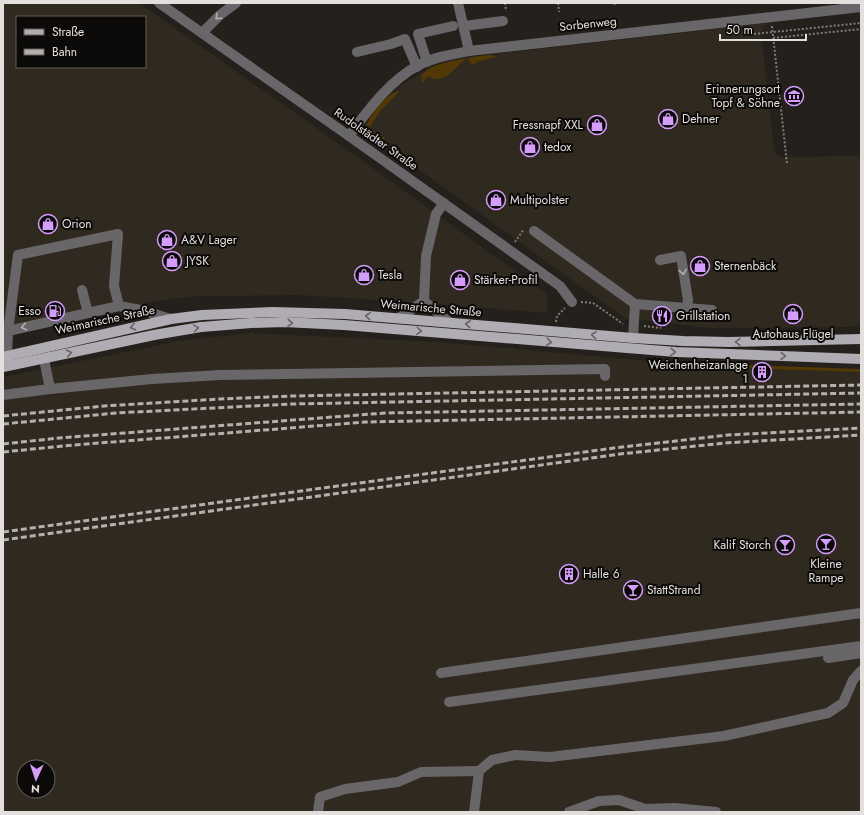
<svg xmlns="http://www.w3.org/2000/svg" width="864" height="815" font-family="Jost,sans-serif">
	<style>
		.built { fill: #30291f; fill-rule: evenodd }
		.green { fill: #513804 }
		.lines { fill: none; stroke-linecap: round; stroke-linejoin: round }
		.path { stroke: #807d79; stroke-width: 2; stroke-dasharray: 2 2; stroke-linecap: butt }
		.minor { stroke: #686669; stroke-width: 10 }
		.major { stroke: #b0acb3; stroke-width: 10 }
		.rail { stroke: #b4b0ad; stroke-width: 3; stroke-dasharray: 6 3; stroke-linecap: butt }
		.oneway { stroke: #b1afae }
		.oneway2 { stroke: #666366 }
		.labels { text-anchor: middle; dominant-baseline: central; stroke-width: 4; stroke-linejoin: round; paint-order: stroke }
		.street-label { font-size: 12px; fill: #e2dfdc; stroke: #0c0a08 }
		.poi-label { font-size: 12px; fill: #e2dfdc; stroke: #0c0a08; text-anchor: start }
	</style>
	<rect width="100%" height="100%" fill="#24201b"/>
	<g class="built">
		<path d="M3 3H139L339 144 547 294V313L425 303 299 295 197 296 154 301 3 335ZM17 17H145V67H17Z"/>
		<path d="M769 23 763 27 761 35 774 150 776 154 779 157 861 156V324L851 327 711 328 625 318 364 130 375 112 400 86 426 70 455 60 476 56Z"/>
		<path d="M251 333 437 342 649 361 759 369 861 372V812H3V377L179 341ZM24 767H48V791H24Z"/>
	</g>
	<g class="green">
		<path d="M491 55 496 57 479 61 472 65 467 58C453 68 446 86 427 76L423 83C410 63 480 56 491 55Z"/>
		<path d="M397 91 399 92 382 109 369 128 385 138 382 143 364 130C370 116 383 97 397 91Z"/>
		<path d="M702 364H716L861 369V372L759 369Z"/>
	</g>
	<g class="lines">
		<g class="path">
			<path d="M505 3 506 11"/>
			<path d="M558 3 559 12"/>
			<path d="M614 3 615 5"/>
			<path d="M772 26 787 164"/>
			<path d="M754 34 861 23"/>
			<path d="M773 38 861 29"/>
			<path d="M762 107 781 105"/>
			<path d="M515 242 524 229"/>
			<path d="M581 302 593 303 623 324"/>
			<path d="M452 310 483 314"/>
			<path d="M556 322 557 316 565 308"/>
			<path d="M644 326 661 328"/>
		</g>
		<g class="minor">
			<path d="M159 3 349 136 560 286 572 302"/>
			<path d="M458 3 469 51"/>
			<path d="M464 26 503 21"/>
			<path d="M202 33 220 15 236 3"/>
			<path d="M357 52 391 44 405 39 417 67"/>
			<path d="M427 62 418 34 453 26"/>
			<path d="M349 136C367 111 391 79 419 65 434 57 453 54 469 51L861 7"/>
			<path d="M534 231 635 304 712 310"/>
			<path d="M660 260 681 256 688 300 687 308"/>
			<path d="M82 290 88 313"/>
			<path d="M424 301 449 322"/>
			<path d="M399 318 424 301 426 256 436 214 444 203"/>
			<path d="M8 331 18 255 118 234 114 286 119 306"/>
			<path d="M633 338 635 304"/>
			<path d="M7 356 8 331 119 306 141 310 171 319"/>
			<path d="M44 359 50 389"/>
			<path d="M3 395 50 389 152 379 220 375 605 369V376"/>
			<path d="M828 658 861 653"/>
			<path d="M441 673 861 613"/>
			<path d="M449 702 861 646"/>
			<path d="M318 812 320 797 345 789 398 782 421 772 479 771"/>
			<path d="M474 812 479 771 492 760 515 755 550 757 724 736 828 713 843 703 853 680 861 671"/>
			<path d="M569 812 599 801 619 800 645 809 675 808 716 812"/>
		</g>
		<g class="major">
			<path d="M3 357 171 319 202 315 273 312 345 314 633 338 683 341 729 342 861 339"/>
			<path d="M3 367 154 335 201 327 251 323 284 322 344 325 676 352 861 359"/>
		</g>
		<g class="rail">
			<path d="M3 416 104 406 220 399 293 396 861 385"/>
			<path d="M3 424 116 413 291 404 861 393"/>
			<path d="M3 444 59 438 385 413 861 404"/>
			<path d="M3 452 74 445 366 422 861 412"/>
			<path d="M3 532 614 448 728 435 861 428"/>
			<path d="M3 540 620 454 725 443 861 435"/>
		</g>
	</g>
	<defs><path id="oneway-chevron" d="M-2-3.5L2.5 0L-2 3.5" fill="none" stroke-width="1.6" stroke-linecap="round" stroke-linejoin="round"/></defs>
	<g class="oneway">
		<use href="#oneway-chevron" transform="translate(218 17) rotate(138)"/>
		<use href="#oneway-chevron" transform="translate(683 272) rotate(80)"/>
		<use href="#oneway-chevron" transform="translate(24 327) rotate(168)"/>
	</g>
	<g class="oneway2">
		<use href="#oneway-chevron" transform="translate(368 316) rotate(-175)"/>
		<use href="#oneway-chevron" transform="translate(290 323) rotate(2)"/>
		<use href="#oneway-chevron" transform="translate(468 324) rotate(-174)"/>
		<use href="#oneway-chevron" transform="translate(133 327) rotate(168)"/>
		<use href="#oneway-chevron" transform="translate(196 328) rotate(-9)"/>
		<use href="#oneway-chevron" transform="translate(419 331) rotate(5)"/>
		<use href="#oneway-chevron" transform="translate(594 335) rotate(-175)"/>
		<use href="#oneway-chevron" transform="translate(549 342) rotate(5)"/>
		<use href="#oneway-chevron" transform="translate(738 342) rotate(179)"/>
		<use href="#oneway-chevron" transform="translate(673 352) rotate(3)"/>
		<use href="#oneway-chevron" transform="translate(69 353) rotate(-12)"/>
		<use href="#oneway-chevron" transform="translate(783 356) rotate(2)"/>
	</g>
	<defs>
		<g id="museum-ring" transform="scale(1)"><circle r="9.5" fill="#0c0a08" stroke="#d49cfb" stroke-width="1.5"/><path d="M0-6L6-3V-2H-6V-3ZM-5-1h2V3h-2ZM-1-1h2V3h-2ZM3-1h2V3H3ZM-6 4H6V6H-6Z" fill="#d49cfb"/></g>
		<g id="shop-ring" transform="scale(1)"><circle r="9.5" fill="#0c0a08" stroke="#d49cfb" stroke-width="1.5"/><path d="M-5-2.5h2.3a2.7 3.5 0 0 1 5.4 0H5L5.5 6h-11ZM-1.5-2.5h3a1.5 2.3 0 0 0-3 0Z" fill="#d49cfb"/></g>
		<g id="fuel-ring" transform="scale(1)"><circle r="9.5" fill="#0c0a08" stroke="#d49cfb" stroke-width="1.5"/><path d="M-5.5-6h7V0h2V4h1.3V-2.5L3-4.5l.8-.8L6-3V5H2.5V1h-1V6h-7ZM-4.2-4.7v3.2H.2V-4.7Z" fill="#d49cfb"/></g>
		<g id="restaurant-ring" transform="scale(1)"><circle r="9.5" fill="#0c0a08" stroke="#d49cfb" stroke-width="1.5"/><path d="M-5-6h1v4h1v-4h1v4h1v-4h1v5L-1.5 .5V6h-2V.5L-5-1ZM5-6V6H3V1.5H1.5Q1.5-4 5-6Z" fill="#d49cfb"/></g>
		<g id="building-ring" transform="scale(1)"><circle r="9.5" fill="#0c0a08" stroke="#d49cfb" stroke-width="1.5"/><path d="M-4-6H4V6H1V3H-1V6H-4ZM-2.5-4.3h1.7v1.8h-1.7ZM.8-4.3h1.7v1.8H.8ZM-2.5-1h1.7V.8h-1.7ZM.8-1h1.7V.8H.8Z" fill="#d49cfb"/></g>
		<g id="bar-ring" transform="scale(1)"><circle r="9.5" fill="#0c0a08" stroke="#d49cfb" stroke-width="1.5"/><path d="M-6-5H6L.8 .8V4.5H3.5V6h-7V4.5H-.8V.8Z" fill="#d49cfb"/></g>
	</defs>
	<g fill-rule="evenodd">
		<use href="#museum-ring" x="794" y="96"/>
		<use href="#shop-ring" x="668" y="119"/>
		<use href="#shop-ring" x="597" y="125"/>
		<use href="#shop-ring" x="530" y="147"/>
		<use href="#shop-ring" x="496" y="200"/>
		<use href="#shop-ring" x="48" y="224"/>
		<use href="#shop-ring" x="167" y="240"/>
		<use href="#shop-ring" x="172" y="261"/>
		<use href="#shop-ring" x="700" y="266"/>
		<use href="#shop-ring" x="364" y="275"/>
		<use href="#shop-ring" x="460" y="280"/>
		<use href="#fuel-ring" x="55" y="311"/>
		<use href="#shop-ring" x="793" y="314"/>
		<use href="#restaurant-ring" x="662" y="316"/>
		<use href="#building-ring" x="762" y="372"/>
		<use href="#bar-ring" x="826" y="544"/>
		<use href="#bar-ring" x="785" y="545"/>
		<use href="#building-ring" x="569" y="574"/>
		<use href="#bar-ring" x="633" y="590"/>
	</g>
	<g class="labels">
		<g class="street-label">
			<text transform="translate(588 24) rotate(-6)">Sorbenweg</text>
			<text transform="translate(376 139) rotate(35)">Rudolstädter Straße</text>
			<text transform="translate(431 308) rotate(5)">Weimarische Straße</text>
			<text transform="translate(105 320) rotate(-12)">Weimarische Straße</text>
		</g>
		<g class="poi-label">
			<text x="780" y="89" text-anchor="end">Erinnerungsort<tspan x="780" dy="14">Topf &amp; Söhne</tspan></text>
			<text x="682" y="119">Dehner</text>
			<text x="583" y="125" text-anchor="end">Fressnapf XXL</text>
			<text x="544" y="147">tedox</text>
			<text x="510" y="200">Multipolster</text>
			<text x="62" y="224">Orion</text>
			<text x="181" y="240">A&amp;V Lager</text>
			<text x="186" y="261">JYSK</text>
			<text x="714" y="266">Sternenbäck</text>
			<text x="378" y="275">Tesla</text>
			<text x="474" y="280">Stärker-Profil</text>
			<text x="41" y="311" text-anchor="end">Esso</text>
			<text x="676" y="316">Grillstation</text>
			<text x="793" y="334" text-anchor="middle">Autohaus Flügel</text>
			<text x="748" y="365" text-anchor="end">Weichenheizanlage<tspan x="748" dy="14">1</tspan></text>
			<text x="771" y="545" text-anchor="end">Kalif Storch</text>
			<text x="826" y="564" text-anchor="middle">Kleine<tspan x="826" dy="14">Rampe</tspan></text>
			<text x="583" y="574">Halle 6</text>
			<text x="647" y="590">StattStrand</text>
		</g>
	</g>
	<rect width="864" height="815" fill="none" stroke="#e2dfdc" stroke-width="8"/>
	<rect x="16" y="16" width="130" height="52" fill="#0c0a08" stroke="#625f5d"/>
	<rect x="24" y="29" width="20" height="6" fill="#b0acb3" stroke="#625f5d"/>
	<text x="52" y="36" font-size="12" fill="#e2dfdc">Straße</text>
	<rect x="24" y="49" width="20" height="6" fill="#b4b0ad" stroke="#625f5d"/>
	<text x="52" y="56" font-size="12" fill="#e2dfdc">Bahn</text>
	<g transform="translate(36 779) rotate(183)"><circle r="19" fill="#0c0a08" stroke="#625f5d"/>
	<path d="M0-3L7 15L0 10L-7 15Z" fill="#d49cfb"/>
	<text y="-6" font-size="11" font-weight="bold" text-anchor="middle" fill="#e2dfdc">N</text>
	</g>
	<path d="M720 34v6h86v-6" fill="none" stroke="#e2dfdc" stroke-width="2"/>
	<text x="726" y="34" font-size="12" fill="#e2dfdc" stroke="#0c0a08" stroke-width="3" paint-order="stroke">50 m</text>
</svg>
